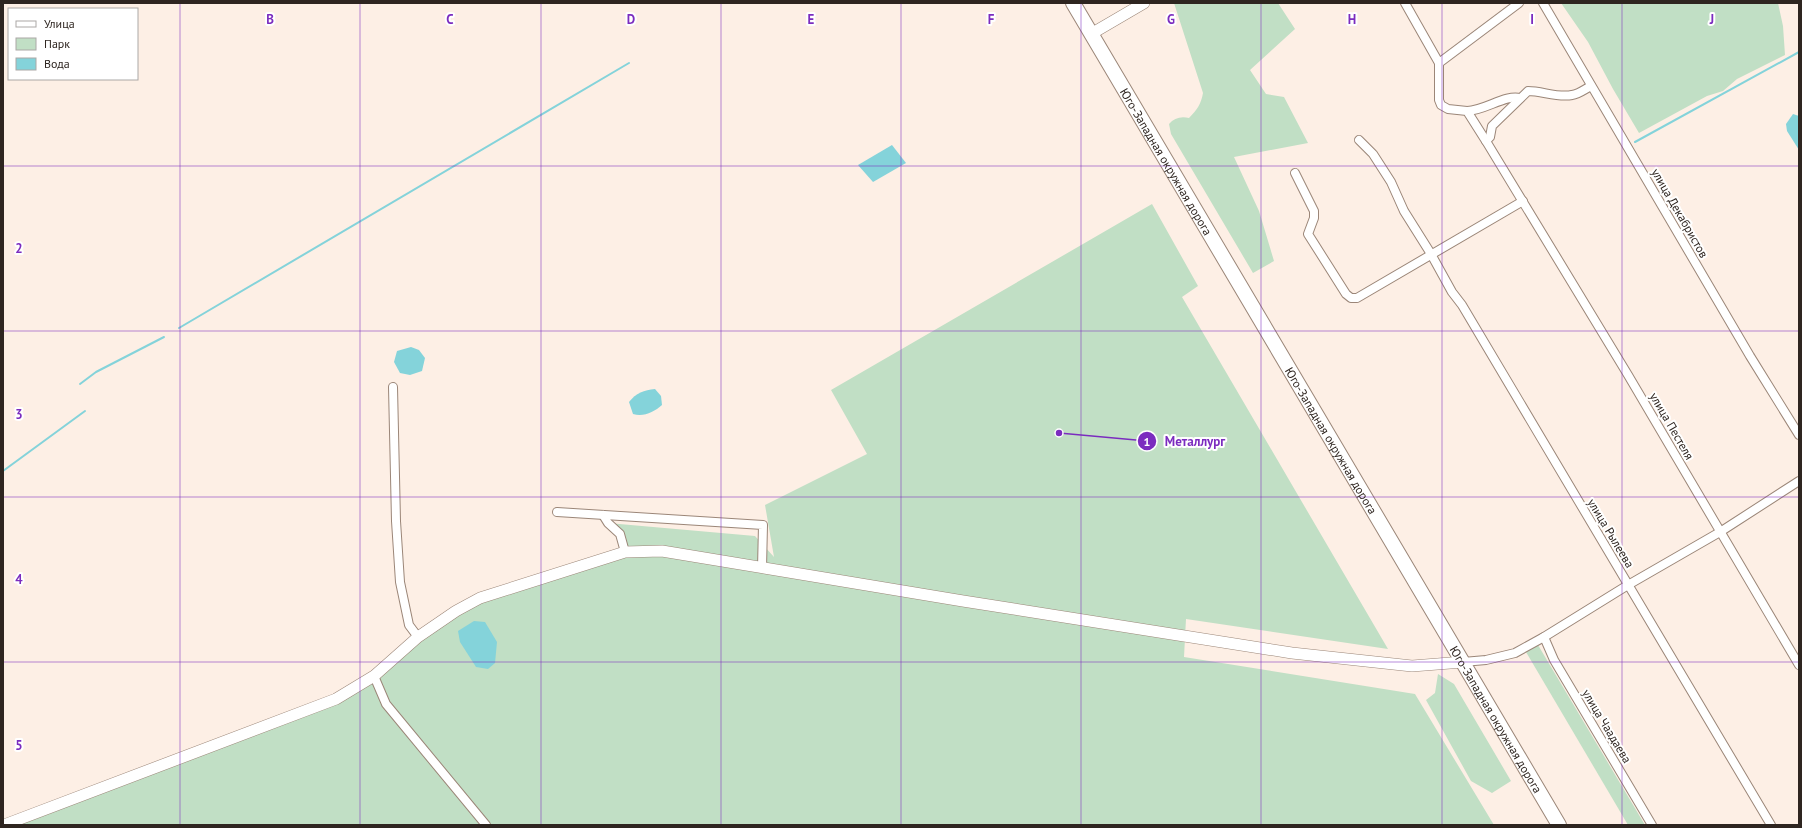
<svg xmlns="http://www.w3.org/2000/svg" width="1802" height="828" font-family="'PT Sans',sans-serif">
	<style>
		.green { fill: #c1dfc5 }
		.water { fill: #84d3da }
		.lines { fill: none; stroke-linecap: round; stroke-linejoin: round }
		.stream { stroke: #84d3da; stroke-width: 2 }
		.street-casing { stroke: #9b8678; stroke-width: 10 }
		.secondary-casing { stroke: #9b8678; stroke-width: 12 }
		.highway-casing { stroke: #9b8678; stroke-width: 16 }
		.street { stroke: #fff; stroke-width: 8 }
		.secondary { stroke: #fff; stroke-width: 11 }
		.highway { stroke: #fff; stroke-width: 14 }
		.grid { fill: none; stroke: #7b2cbf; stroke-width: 1; stroke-opacity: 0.55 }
		.labels { text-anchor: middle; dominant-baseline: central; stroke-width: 4; stroke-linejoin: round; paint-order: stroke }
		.street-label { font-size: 12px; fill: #2e2520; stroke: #fff }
		.grid-label { font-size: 13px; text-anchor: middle; font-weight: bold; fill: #7b2cbf; stroke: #fff; stroke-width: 4; stroke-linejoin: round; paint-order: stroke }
		.leader { fill: none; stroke: #7b2cbf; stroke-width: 1.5 }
		.callout-dot { fill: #7b2cbf; stroke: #fff; stroke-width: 1.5 }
		.mark-label { font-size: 12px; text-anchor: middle; font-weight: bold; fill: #fff }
		.callout-label { font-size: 13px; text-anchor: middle; font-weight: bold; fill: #7b2cbf; stroke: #fff; stroke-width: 4; stroke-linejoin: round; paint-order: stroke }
	</style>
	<rect width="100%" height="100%" fill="#fdefe5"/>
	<g class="green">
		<path d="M1174 3H1278L1295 29 1250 70 1266 94 1284 97 1308 143 1234 157 1259 211 1274 261 1253 273 1171 134 1169 124C1174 118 1181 116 1189 118 1197 110 1201 104 1203 93Z"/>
		<path d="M1561 3H1778L1783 26 1785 55 1737 79 1723 91 1707 96 1639 133 1613 89 1588 42Z"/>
		<path d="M1152 204 1198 286 1182 297 1388 649 1186 619 1184 657 1415 694 1494 825H4L336 699 456 611 625 552 620 534 608 523 755 536 774 557 765 505 867 454 831 390Z"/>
		<path d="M1538 645 1645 825H1628L1526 652Z"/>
		<path d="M1438 674 1454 684 1511 781 1492 793 1471 781 1426 700 1435 693Z"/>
	</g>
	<g class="water">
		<path d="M1793 114 1799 116V150L1787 131 1786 124Z"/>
		<path d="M892 145 906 163 873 182 858 165Z"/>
		<path d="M411 347 419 350 425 358 422 371 410 375 400 373 394 362 397 351Z"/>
		<path d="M655 389 661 396 662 405C654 412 644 417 633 414L629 402C636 393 644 390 655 389Z"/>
		<path d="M474 621 485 622 497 642 495 663 488 669 476 667 460 642 458 631Z"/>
	</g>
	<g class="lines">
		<g class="stream">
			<path d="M1635 142 1799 52"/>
			<path d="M179 328 629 63"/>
			<path d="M80 384 96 372 164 337"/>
			<path d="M3 471 85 411"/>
		</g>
		<g class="street-casing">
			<g id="street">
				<path d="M1405 3 1439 63"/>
				<path d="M1543 3 1750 356 1799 435"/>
				<path d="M1591 86C1585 89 1579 94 1572 95 1558 98 1542 91 1528 91L1492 126 1490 137 1486 141 1628 375 1799 665"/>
				<path d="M1467 111C1484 111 1506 94 1520 98"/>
				<path d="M1359 140 1373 154 1391 182 1404 211 1431 254 1452 292 1462 305 1771 825"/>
				<path d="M1486 141 1467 111 1448 109 1441 105 1439 100V63L1519 3"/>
				<path d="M1295 173 1314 211V218L1308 234 1346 294 1351 298H1357L1523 201"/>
				<path d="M393 387 396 521 400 582 409 625 418 637"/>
				<path d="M557 512 763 525 762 568"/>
				<path d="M603 515 608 523 620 534 625 552"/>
				<path d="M1544 637 1554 660 1652 825"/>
				<path d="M1463 662 1486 660 1515 653 1544 637 1628 585 1720 532 1799 481"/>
				<path d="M374 676 386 704 486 825"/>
			</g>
		</g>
		<g class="secondary-casing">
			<g id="secondary">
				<path d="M1091 34 1144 3"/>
				<path d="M4 825 336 699 374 676 418 637 456 611 480 598 625 552 662 551 963 601 1292 653 1412 666 1463 662"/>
			</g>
		</g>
		<g class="highway-casing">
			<g id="highway">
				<path id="s1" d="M1073 3 1559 825"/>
			</g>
		</g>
		<use href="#street" class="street"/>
		<use href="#secondary" class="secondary"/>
		<use href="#highway" class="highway"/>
	</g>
	<path class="grid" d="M180 3V825M360 3V825M541 3V825M721 3V825M901 3V825M1081 3V825M1261 3V825M1442 3V825M1622 3V825M3 166H1799M3 331H1799M3 497H1799M3 662H1799"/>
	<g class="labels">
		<g class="street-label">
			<text stroke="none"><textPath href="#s1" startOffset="184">Юго-Западная окружная дорога</textPath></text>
			<text transform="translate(1680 213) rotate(60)">улица Декабристов</text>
			<text transform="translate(1672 426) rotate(60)">улица Пестеля</text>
			<text stroke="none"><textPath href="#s1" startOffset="508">Юго-Западная окружная дорога</textPath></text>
			<text transform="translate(1611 533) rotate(59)">улица Рылеева</text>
			<text stroke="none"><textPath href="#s1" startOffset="832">Юго-Западная окружная дорога</textPath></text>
			<text transform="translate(1607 726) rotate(59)">улица Чаадаева</text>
		</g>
	</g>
	<g class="grid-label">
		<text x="270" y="24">B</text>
		<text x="450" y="24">C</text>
		<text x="631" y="24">D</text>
		<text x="811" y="24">E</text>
		<text x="991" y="24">F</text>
		<text x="1171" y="24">G</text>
		<text x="1352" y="24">H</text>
		<text x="1532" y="24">I</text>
		<text x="1712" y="24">J</text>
		<text x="19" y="253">2</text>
		<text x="19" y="419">3</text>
		<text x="19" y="584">4</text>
		<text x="19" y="750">5</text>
	</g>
	<path class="leader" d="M1059 433L1147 441"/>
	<g class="callout-dot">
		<circle cx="1059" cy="433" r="4"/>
		<circle cx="1147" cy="441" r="10"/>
	</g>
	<g class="mark-label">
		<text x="1147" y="446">1</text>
	</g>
	<g class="callout-label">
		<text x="1195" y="446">Металлург</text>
	</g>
	<rect width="1802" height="828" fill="none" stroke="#2e2520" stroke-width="8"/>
	<rect x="8" y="8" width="130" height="72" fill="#ffffff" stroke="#aba8a6"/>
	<rect x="16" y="21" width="20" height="6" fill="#ffffff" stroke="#aba8a6"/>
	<text x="44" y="28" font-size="12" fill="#2e2520">Улица</text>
	<rect x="16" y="38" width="20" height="12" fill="#c1dfc5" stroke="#aba8a6"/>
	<text x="44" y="48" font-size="12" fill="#2e2520">Парк</text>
	<rect x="16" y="58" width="20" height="12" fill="#84d3da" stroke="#aba8a6"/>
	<text x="44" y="68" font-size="12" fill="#2e2520">Вода</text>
</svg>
